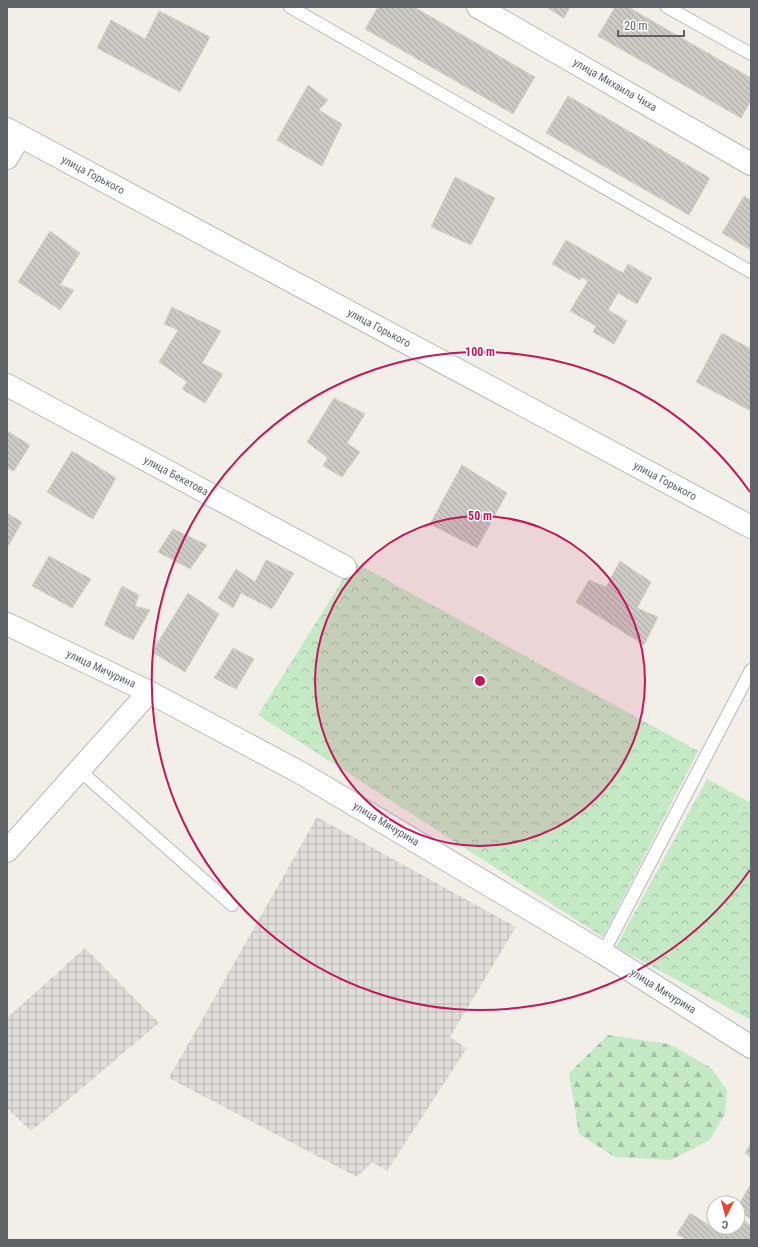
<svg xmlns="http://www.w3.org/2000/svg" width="758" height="1247" font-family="'Roboto Condensed',sans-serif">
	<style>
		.industrial { fill: url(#industrial-grid) }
		.forest { fill: url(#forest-firs) }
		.park { fill: url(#park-crowns) }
		.building { fill: url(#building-back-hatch); stroke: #d6d1c6 }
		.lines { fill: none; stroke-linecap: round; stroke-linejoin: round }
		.service-casing { stroke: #b5b8bc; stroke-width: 14 }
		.minor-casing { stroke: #b5b8bc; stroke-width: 24 }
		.tertiary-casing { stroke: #b5b8bc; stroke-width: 24 }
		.service { stroke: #fff; stroke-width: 12 }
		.minor { stroke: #fff; stroke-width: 22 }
		.tertiary { stroke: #fff; stroke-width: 22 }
		.ring { fill: none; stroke: #c2185b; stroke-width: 2 }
		.labels { text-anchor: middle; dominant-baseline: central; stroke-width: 3; stroke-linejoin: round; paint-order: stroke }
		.street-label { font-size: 11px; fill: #5f6368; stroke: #fff }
		.centre { fill: #c2185b; stroke: #fff; stroke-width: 2 }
		.ring-label { font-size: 12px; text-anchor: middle; font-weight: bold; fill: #c2185b; stroke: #fff; stroke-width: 3; stroke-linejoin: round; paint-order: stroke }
	</style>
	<defs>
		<pattern id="industrial-grid" width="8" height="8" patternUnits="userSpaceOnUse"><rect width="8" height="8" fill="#e0deda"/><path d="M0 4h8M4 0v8" fill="none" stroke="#b9b8b5"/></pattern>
		<pattern id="forest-firs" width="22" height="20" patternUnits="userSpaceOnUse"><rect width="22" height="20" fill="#c5e8c5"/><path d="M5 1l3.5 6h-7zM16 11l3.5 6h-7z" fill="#a3c0a4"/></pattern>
		<pattern id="park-crowns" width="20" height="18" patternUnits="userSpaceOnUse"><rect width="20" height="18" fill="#c5e8c5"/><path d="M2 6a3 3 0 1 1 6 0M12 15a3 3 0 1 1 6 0" fill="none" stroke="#a3c0a4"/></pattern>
		<pattern id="building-back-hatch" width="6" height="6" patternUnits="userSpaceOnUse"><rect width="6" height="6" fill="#cccac5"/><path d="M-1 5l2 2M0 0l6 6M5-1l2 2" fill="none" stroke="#a9a8a4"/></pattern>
	</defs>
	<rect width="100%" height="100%" fill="#f1efe8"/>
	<g class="industrial">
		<path d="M317 817 516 927 450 1037 467 1048 387 1171 372 1162 357 1177 169 1078Z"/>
		<path d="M85 948 159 1023 31 1131 7 1108V1018Z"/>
	</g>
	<path class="forest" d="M608 1035 669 1044 711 1068 727 1090 725 1114 710 1140 671 1160 615 1157 579 1134 569 1073Z"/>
	<g class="park">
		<path d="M354 562 698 751 603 937 258 715Z"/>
		<path d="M707 779 751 803V1020L616 947Z"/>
	</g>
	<g class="building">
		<path d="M378 7H414L535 77 513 114 365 29Z"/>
		<path d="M546 7H570L564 18Z"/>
		<path d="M615 7H628L751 78V101L741 118 598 36Z"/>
		<path d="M159 11 210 37 180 92 97 48 111 20 145 39Z"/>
		<path d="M308 85 328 100 319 110 342 124 322 166 277 140Z"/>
		<path d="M568 96 710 178 689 215 546 133Z"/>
		<path d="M455 177 495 198 471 245 431 227Z"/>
		<path d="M744 196 751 200V250L722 233Z"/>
		<path d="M50 231 80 253 60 285 74 290 60 310 18 282Z"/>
		<path d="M566 240 623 273 628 264 652 278 637 304 618 293 608 310 627 321 614 344 593 332 596 326 570 311 588 281 582 277 580 280 552 264Z"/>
		<path d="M172 307 221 331 202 363 223 374 205 403 182 389 187 382 159 362 178 330 164 324Z"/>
		<path d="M722 333 751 349V411L696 382Z"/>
		<path d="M334 398 365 414 347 443 360 452 342 477 323 466 328 458 307 442Z"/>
		<path d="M7 431 30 445 14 471 7 468Z"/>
		<path d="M72 451 116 478 93 519 47 492Z"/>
		<path d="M462 465 507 493 477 548 430 524Z"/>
		<path d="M7 513 22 522 7 548Z"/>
		<path d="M173 529 207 545 190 569 158 552Z"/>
		<path d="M49 556 91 579 72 608 32 586Z"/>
		<path d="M266 560 294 573 272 609 241 593 233 608 218 598 236 569 255 582Z"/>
		<path d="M620 561 651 582 637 608 658 617 644 645 576 602 589 580 606 587Z"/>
		<path d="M122 586 139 595 135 606 150 610 133 640 104 625Z"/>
		<path d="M188 593 219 614 185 672 152 652Z"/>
		<path d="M233 648 254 659 236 689 214 678Z"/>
		<path d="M751 1143V1157L745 1153Z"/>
		<path d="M751 1184V1219L738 1210V1206Z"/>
		<path d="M690 1213 718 1231 720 1227H738V1216L751 1226V1240H686L677 1234Z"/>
	</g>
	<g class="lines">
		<g class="service-casing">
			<g id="service">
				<path d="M290 7 751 272"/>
				<path d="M667 7 751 54"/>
				<path d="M79 770 232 905"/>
				<path d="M603 953 751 670"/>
			</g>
		</g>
		<g class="minor-casing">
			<g id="minor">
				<path d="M478 7 751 164"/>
				<path d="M7 129 751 527"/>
				<path d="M7 158 20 136"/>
				<path d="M7 385 345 567"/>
				<path d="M7 851 149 692"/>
			</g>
		</g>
		<g class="tertiary-casing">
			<path id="tertiary" d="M7 624 149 692 301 773 603 953 751 1047"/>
		</g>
		<use href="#service" class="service"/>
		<use href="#minor" class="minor"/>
		<use href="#tertiary" class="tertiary"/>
	</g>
	<circle cx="480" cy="681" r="165" fill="#c2185b" fill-opacity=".12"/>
	<g class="ring">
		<circle cx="480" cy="681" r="165"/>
		<path d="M750 870A329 329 0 1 1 750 492"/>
	</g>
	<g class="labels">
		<g class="street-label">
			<text transform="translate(615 85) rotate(30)">улица Михаила Чиха</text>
			<text transform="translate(93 175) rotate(28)">улица Горького</text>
			<text transform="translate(379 328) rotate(28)">улица Горького</text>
			<text transform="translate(176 476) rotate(28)">улица Бекетова</text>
			<text transform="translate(665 481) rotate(28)">улица Горького</text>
			<text transform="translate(101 669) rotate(25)">улица Мичурина</text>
			<text transform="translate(386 824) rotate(31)">улица Мичурина</text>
			<text transform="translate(663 991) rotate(32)">улица Мичурина</text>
		</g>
	</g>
	<circle cx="480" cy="681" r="6" class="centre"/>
	<g class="ring-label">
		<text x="480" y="356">100 m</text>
		<text x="480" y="520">50 m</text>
	</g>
	<rect width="758" height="1247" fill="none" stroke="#5f6368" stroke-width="16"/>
	<g transform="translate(726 1215) rotate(186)"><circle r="19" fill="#ffffff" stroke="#bfc1c3"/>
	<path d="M0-3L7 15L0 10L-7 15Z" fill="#ea4335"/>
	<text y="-6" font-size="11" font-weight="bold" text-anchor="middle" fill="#5f6368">С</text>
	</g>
	<path d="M618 30v6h66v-6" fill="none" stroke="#5f6368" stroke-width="2"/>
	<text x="624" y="30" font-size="12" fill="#5f6368" stroke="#ffffff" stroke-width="3" paint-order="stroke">20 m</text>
</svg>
